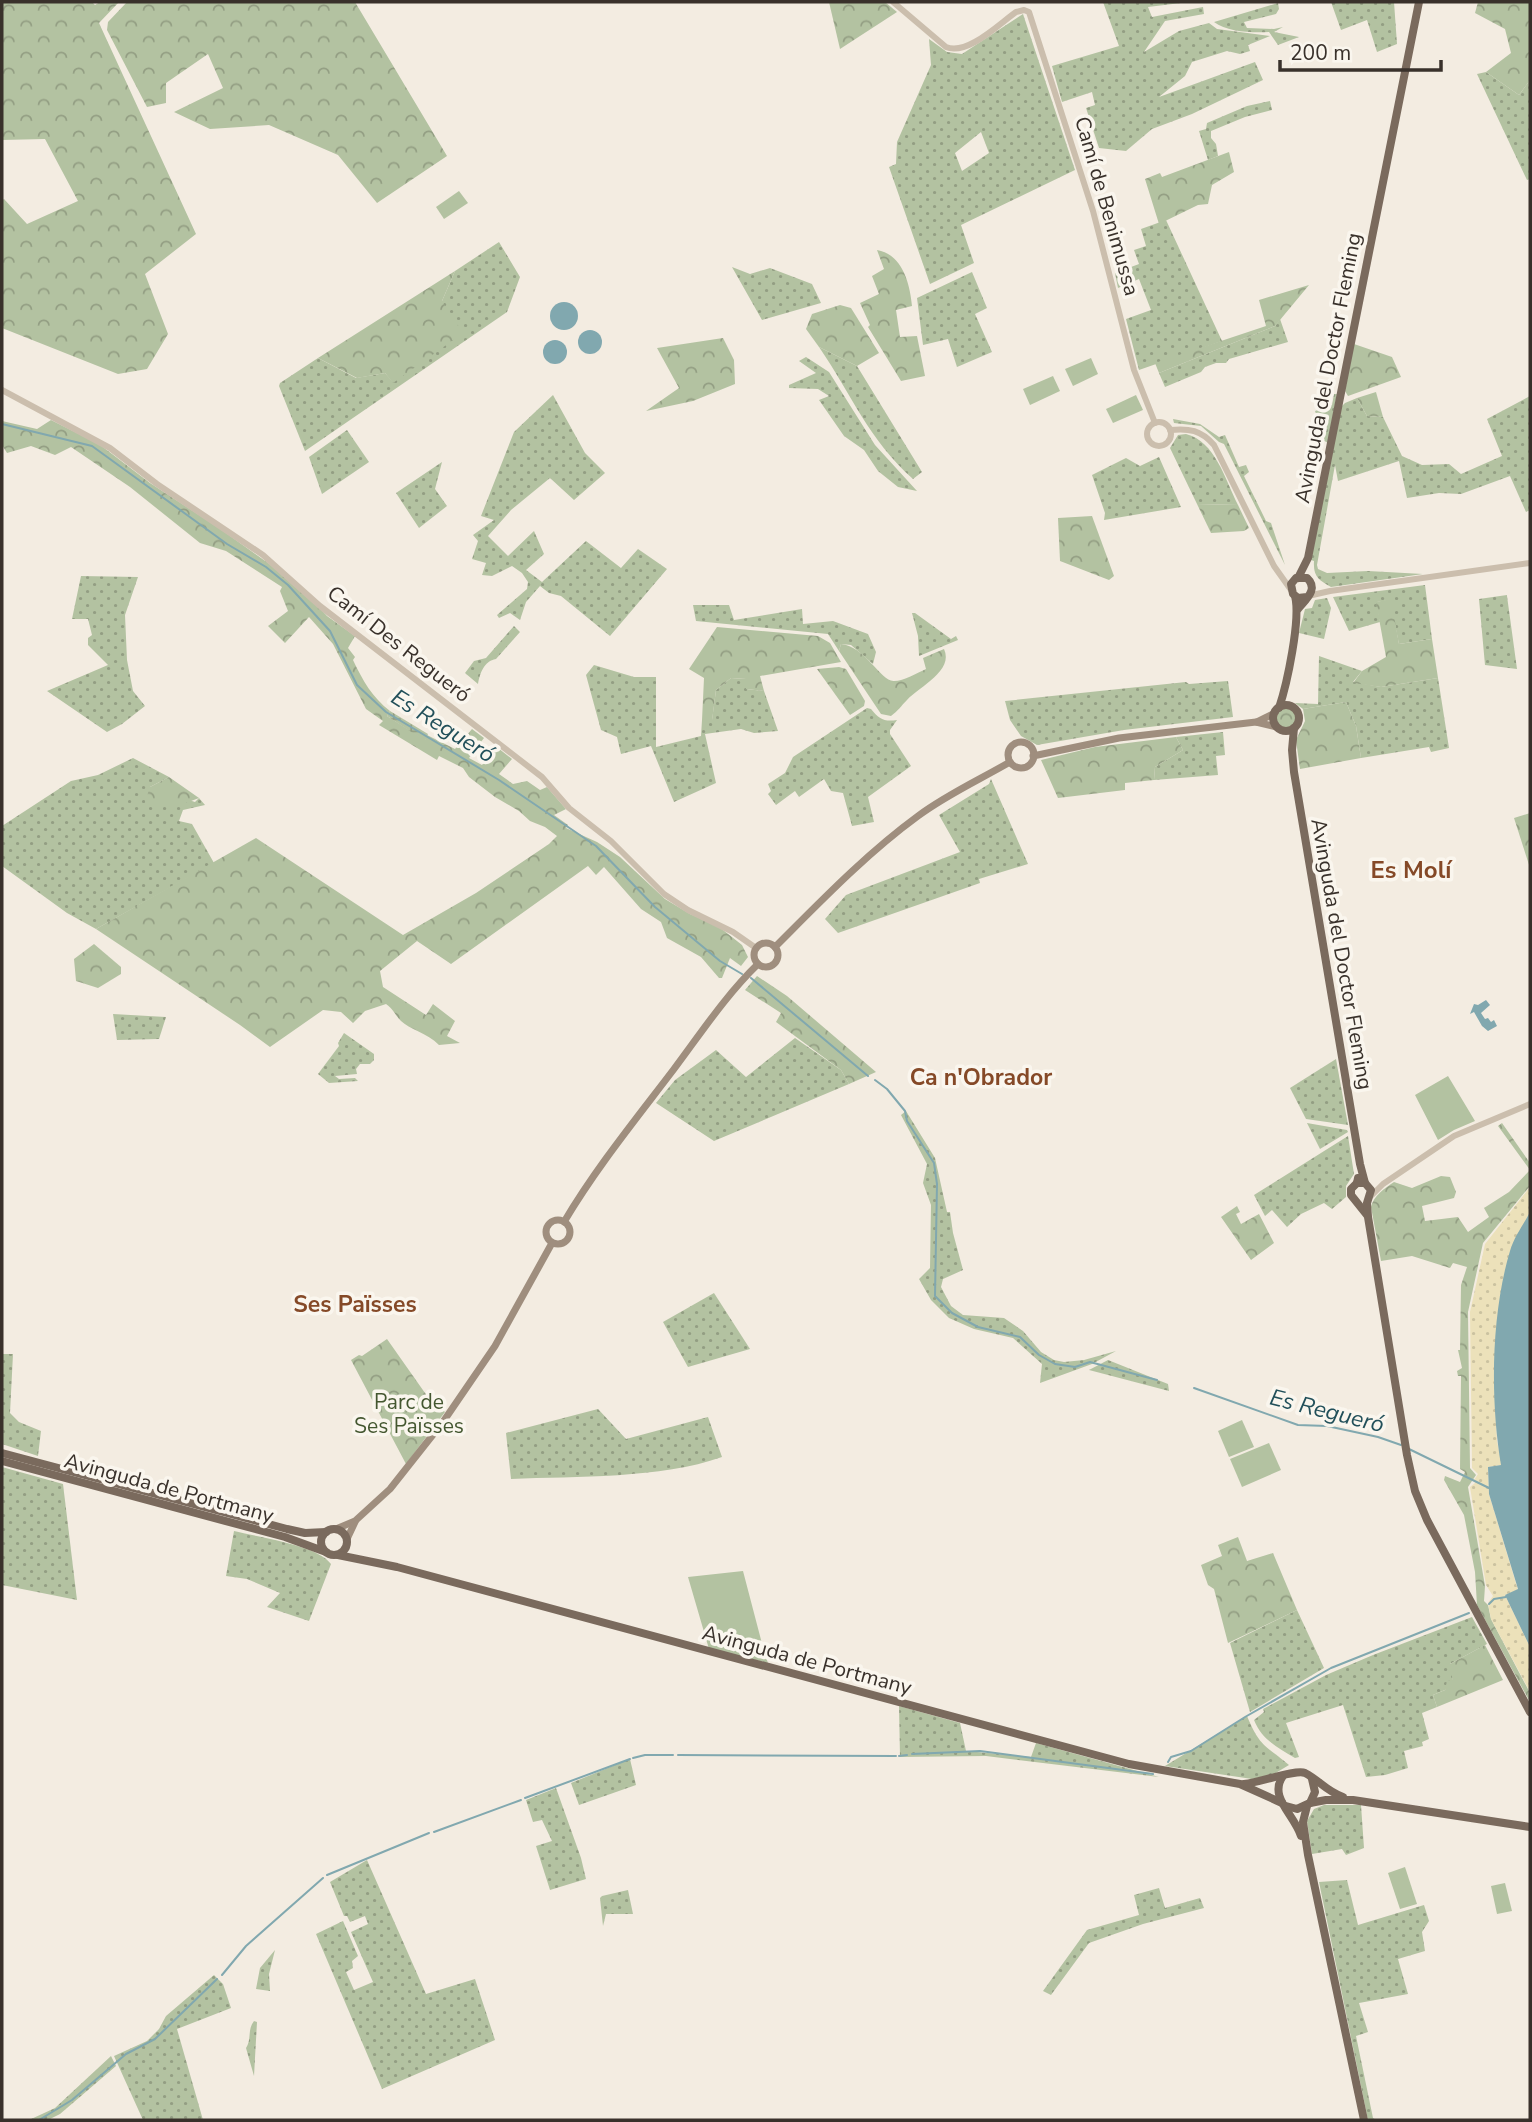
<svg xmlns="http://www.w3.org/2000/svg" width="1532" height="2122" font-family="'Nunito Sans',sans-serif">
	<style>
		.grass { fill: url(#grass-dots); fill-rule: evenodd }
		.forest { fill: url(#forest-crowns) }
		.wetland { fill: url(#wetland-marsh) }
		.sand { fill: url(#sand-dots) }
		.pitch { fill: #b3c2a1 }
		.water { fill: #81a8af }
		.lines { fill: none; stroke-linecap: round; stroke-linejoin: round }
		.stream { stroke: #81a8af; stroke-width: 2 }
		.tertiary { stroke: #cbbead; stroke-width: 6 }
		.secondary { stroke: #9f8e7e; stroke-width: 7 }
		.primary { stroke: #7a6a5d; stroke-width: 8 }
		.labels { text-anchor: middle; dominant-baseline: central; stroke-width: 7; stroke-linejoin: round; paint-order: stroke }
		.street-label { font-size: 21px; fill: #39312b; stroke: #faf6ee }
		.park-label { font-size: 21px; fill: #445730; stroke: #faf6ee }
		.water-label { font-size: 23px; font-style: italic; fill: #22505a; stroke: #faf6ee }
		.neighbourhood-label { font-size: 23px; font-weight: bold; fill: #854927; stroke: #faf6ee }
		.quarter-label { font-size: 24px; font-weight: bold; fill: #854927; stroke: #faf6ee }
	</style>
	<defs>
		<pattern id="grass-dots" width="8" height="8" patternUnits="userSpaceOnUse" patternTransform="scale(1.75)"><rect width="8" height="8" fill="#b3c2a1"/><path d="M2 2h.1M6 6h.1" fill="none" stroke="#939e83" stroke-width="1.8" stroke-linecap="round"/></pattern>
		<pattern id="forest-crowns" width="20" height="18" patternUnits="userSpaceOnUse" patternTransform="scale(1.75)"><rect width="20" height="18" fill="#b3c2a1"/><path d="M2 6a3 3 0 1 1 6 0M12 15a3 3 0 1 1 6 0" fill="none" stroke="#939e83"/></pattern>
		<pattern id="wetland-marsh" width="20" height="14" patternUnits="userSpaceOnUse" patternTransform="scale(1.75)"><rect width="20" height="14" fill="#b3c2a1"/><path d="M1 5h8M5 5V1M11 12h8M15 12V8" fill="none" stroke="#939e83"/></pattern>
		<pattern id="sand-dots" width="8" height="8" patternUnits="userSpaceOnUse" patternTransform="scale(1.75)"><rect width="8" height="8" fill="#ece1ba"/><path d="M2 2h.1M6 6h.1" fill="none" stroke="#cbc2a0" stroke-width="1.8" stroke-linecap="round"/></pattern>
	</defs>
	<rect width="100%" height="100%" fill="#f3ece1"/>
	<g class="grass">
		<path d="M1103 2H1189L1148 7 1152 17 1203 7 1204 14 1165 21 1144 52 1179 31 1209 23 1217 29 1270 36 1248 45 1250 51 1240 54 1227 51 1192 62 1185 76 1159 97 1255 62 1263 80 1192 114 1152 129 1126 151 1099 148 1086 108 1095 105 1092 92 1062 102 1052 66 1119 46Z"/>
		<path d="M1331 2H1394L1397 44 1377 52 1367 20 1341 30Z"/>
		<path d="M1278 3 1279 9 1276 14 1244 22 1247 28 1274 29 1283 27 1274 32 1299 37 1278 45 1269 32C1252 33 1227 32 1214 22Z"/>
		<path d="M1023 14 1075 170 961 225 974 263 930 284 889 167 896 164 897 142 931 65 929 39 947 52 962 54ZM981 132 989 153 962 171 955 153Z"/>
		<path d="M1486 72 1519 95 1530 80V179L1527 180 1477 74Z"/>
		<path d="M1270 101 1272 110 1245 117 1211 131V138L1216 144 1218 156 1208 160 1199 131 1206 129 1207 123 1247 106Z"/>
		<path d="M1166 220 1222 341 1139 370 1126 319 1151 310 1139 279 1118 288 1115 273 1139 264 1134 250 1146 246 1141 229Z"/>
		<path d="M499 242 520 277 507 312 305 451 279 386 280 383 318 358 356 378 385 373 393 382 442 301 455 271Z"/>
		<path d="M732 267 750 274 770 268 812 284 821 303 762 320Z"/>
		<path d="M972 272 987 308 975 314 992 352 957 367 948 339 923 345 917 298Z"/>
		<path d="M1280 319 1288 342 1229 359 1226 363H1216L1205 367 1201 372 1165 387 1159 373 1275 326Z"/>
		<path d="M819 347 857 366 922 472 913 479C868 439 852 395 819 347Z"/>
		<path d="M806 357 829 372 875 445 917 491 898 487 878 471 864 450 844 436 819 400 829 396 818 389 789 388V385L816 373 799 361Z"/>
		<path d="M1334 394H1337L1328 443 1314 435 1321 428 1315 411 1332 405Z"/>
		<path d="M553 395 585 453 605 473 574 500 550 478 511 510 488 536 508 556 534 531 544 554 526 570 542 582 586 541 621 568 638 549 667 569 610 636 561 596 549 593 540 586 526 602 520 620 510 613 499 618 497 615 527 589 528 582 522 573 512 566 492 576 482 575 486 563 472 559 478 541 473 535 494 520 481 516 514 432Z"/>
		<path d="M1530 396V510L1526 512 1510 476 1461 494 1439 493 1407 498 1399 461 1338 481 1335 465 1317 565 1318 569 1327 573 1368 571 1423 574 1331 587C1319 580 1313 577 1314 561L1311 560 1341 407 1345 403 1357 398 1367 416 1383 417 1402 456 1422 465 1449 464 1461 474 1502 456 1487 419Z"/>
		<path d="M1173 419 1200 424 1219 437 1225 435 1239 467 1246 465 1249 472 1244 476 1266 521 1271 523 1285 565 1224 444 1219 442 1201 426 1174 423Z"/>
		<path d="M347 430 369 462 322 494 309 457Z"/>
		<path d="M1186 434C1215 441 1225 479 1238 505L1197 504 1170 448 1178 435Z"/>
		<path d="M1159 457 1181 507 1104 520 1105 513 1092 475 1126 458 1140 466Z"/>
		<path d="M442 462 435 489 447 506 419 528 396 493Z"/>
		<path d="M81 576 138 577 125 615 127 660 133 691 145 706 122 724 107 732 47 691 108 665 88 645V638L92 635 88 619H72Z"/>
		<path d="M1425 585 1432 639 1399 644 1390 600 1377 602 1380 622 1349 631 1333 597Z"/>
		<path d="M1507 595V596L1517 669 1485 665 1479 599Z"/>
		<path d="M1327 598 1331 608 1324 639 1299 633 1305 609 1312 608 1315 600Z"/>
		<path d="M693 605H729L734 620 802 609 803 624 833 621 868 634 876 652 873 664 851 645 841 644 839 651 828 634 696 621Z"/>
		<path d="M912 613H915L951 639 956 636 958 640 919 656 918 636Z"/>
		<path d="M514 626 520 632 496 659C484 661 480 673 478 684L465 673 474 661 486 658Z"/>
		<path d="M1319 656 1362 671 1353 682 1381 687 1438 678 1449 748 1431 752 1429 747 1361 758 1356 726 1346 702 1303 709 1295 703 1318 704Z"/>
		<path d="M594 665 634 677H656V747L701 736 702 720H712L716 690 731 678 746 679V689L764 691 778 731 754 733 741 729 705 734 716 783 674 802 651 746 621 754 617 737 601 730 586 675Z"/>
		<path d="M1228 681 1233 717 1124 730 1037 745 1021 736 1010 720 1005 701 1186 682 1189 684Z"/>
		<path d="M867 708 871 709C879 719 884 722 897 720L890 730V734L911 766 868 797 874 822 852 826 843 793 831 791 824 779 799 797 795 791 776 805 768 794 771 791 768 784 785 773 793 757Z"/>
		<path d="M1223 732 1225 755 1216 756 1218 775 1154 780 1155 767 1183 750 1176 737Z"/>
		<path d="M133 758 169 777 150 787 195 802 199 798 205 805 183 810 179 821 192 824 214 863 96 929 67 913 2 866V826L71 781 98 775Z"/>
		<path d="M991 779 1028 864 979 879 980 883 838 933 825 919 846 895 960 852 939 815 989 784Z"/>
		<path d="M113 1014 166 1017 159 1039 117 1040Z"/>
		<path d="M344 1033 374 1054V1060L370 1064H360L356 1069 357 1074 335 1076 339 1079 355 1078 358 1081 329 1083 318 1074 339 1046 338 1043Z"/>
		<path d="M795 1038 841 1070 849 1084 714 1141 656 1103 675 1080 716 1050 746 1077Z"/>
		<path d="M1336 1059 1348 1125 1306 1119 1290 1088Z"/>
		<path d="M906 1111 935 1158 947 1212H950L953 1233 963 1270 943 1279 941 1287 951 1306 963 1315 1004 1318 1023 1331 1041 1352 1054 1360 1064 1362 1084 1360 1116 1351 1092 1364 1040 1383 1042 1364 1013 1338 974 1329 949 1318 931 1300 919 1279 930 1268 931 1205 923 1183 927 1164 901 1115Z"/>
		<path d="M1307 1123 1347 1130 1348 1132 1320 1149Z"/>
		<path d="M1348 1136 1354 1174 1346 1186V1197L1332 1209 1324 1203 1301 1214 1287 1227 1272 1210 1265 1216 1254 1195Z"/>
		<path d="M714 1293 750 1349 688 1367 663 1322Z"/>
		<path d="M2 1354H13L10 1413 19 1422 41 1431 38 1456 2 1444Z"/>
		<path d="M1108 1360 1168 1384 1169 1391 1089 1370Z"/>
		<path d="M598 1409 626 1439 708 1417 722 1457C660 1479 577 1476 511 1479L506 1433Z"/>
		<path d="M2 1467 63 1484 77 1600 2 1585Z"/>
		<path d="M234 1531C257 1537 318 1545 331 1564L309 1621 267 1607 280 1593 247 1579 226 1576Z"/>
		<path d="M1297 1610 1324 1668 1250 1712 1230 1643Z"/>
		<path d="M1472 1617 1487 1644 1450 1664 1453 1679 1445 1690 1433 1695 1437 1707 1422 1713 1429 1739 1422 1742 1423 1746 1404 1751 1408 1768 1385 1775 1366 1777 1343 1705 1286 1723 1299 1757 1295 1758C1277 1747 1262 1740 1254 1720L1264 1712 1263 1709 1326 1675 1373 1655Z"/>
		<path d="M899 1706 960 1723 966 1751 1031 1757 1036 1743 1159 1777 986 1756 900 1757Z"/>
		<path d="M1247 1716C1260 1747 1264 1744 1289 1765L1274 1774 1252 1779 1165 1766Z"/>
		<path d="M630 1759 636 1785 579 1805 571 1783Z"/>
		<path d="M556 1788 581 1858 586 1879 550 1890 536 1846 552 1841 542 1820 533 1822 526 1800Z"/>
		<path d="M1324 1805H1361L1364 1848 1346 1855 1342 1849 1312 1854 1307 1821 1314 1809Z"/>
		<path d="M367 1860 426 1994 475 1979 495 2040 382 2089 316 1934 343 1921 358 1956 352 1961 353 1968 346 1972 354 1990 373 1982 351 1932 368 1924 365 1916 350 1922 347 1916H344L330 1882Z"/>
		<path d="M1347 1880 1358 1925 1424 1905 1429 1921 1422 1932 1425 1951 1398 1959 1408 1994 1359 2003 1368 2032 1356 2036 1373 2118 1376 2120H1368L1319 1882Z"/>
		<path d="M1159 1888 1165 1908 1200 1898 1204 1908 1143 1924 1089 1943 1051 1995 1043 1991 1087 1930 1139 1915 1134 1895Z"/>
		<path d="M628 1890 633 1914H606L603 1926 600 1898 602 1896Z"/>
		<path d="M275 1950 269 1974 270 1991 256 1989 260 1968Z"/>
		<path d="M214 1975 223 1984 231 2008 177 2029 203 2120H143L114 2056 147 2041 159 2029 166 2016Z"/>
		<path d="M254 2021 257 2022 254 2076 246 2048C252 2039 247 2030 254 2021Z"/>
		<path d="M111 2056 116 2066 60 2114 48 2120H29L55 2108Z"/>
	</g>
	<g class="forest">
		<path d="M2 2H92L95 5 100 2H119L99 23 196 234 145 274 168 334 147 369 118 374 2 328V201L4 199 27 224 78 201 45 139 2 140Z"/>
		<path d="M127 2H355L447 156 377 203 338 155 269 125 210 129 174 112 223 88 208 54 166 83V103L147 107 107 30 108 22Z"/>
		<path d="M829 2H885L897 12 840 49Z"/>
		<path d="M1478 2H1530V80L1519 95 1486 72 1511 53 1505 29 1475 13Z"/>
		<path d="M1229 152 1234 172 1212 185 1208 204 1198 205 1159 224 1145 179 1160 173 1162 177Z"/>
		<path d="M877 250C902 254 910 283 912 306L896 310 900 337 917 336 925 376 901 381 868 327 870 325 860 303 879 294 872 276 884 269Z"/>
		<path d="M455 271 442 301 463 333 393 383 385 373 357 378 318 358Z"/>
		<path d="M1309 285 1275 326 1159 373 1155 363 1266 326 1259 300Z"/>
		<path d="M840 305 851 308 879 353 857 366 819 347 806 329 812 314Z"/>
		<path d="M723 338 734 360 735 384 693 401 646 411 679 388 657 348Z"/>
		<path d="M1354 344 1392 357 1401 377 1348 396 1345 391Z"/>
		<path d="M1376 392 1383 417 1367 416 1357 398Z"/>
		<path d="M51 420 99 444 150 483 219 528 275 568 316 604 327 616 355 636 348 648 355 657 353 660C363 681 372 697 390 711L387 716 425 740 427 735 455 749 472 729 484 738 469 758 482 765 498 748 512 759 499 774 513 784 527 781 540 790 547 787 566 809 554 815 568 825 566 828 597 842 620 857 665 899 690 914 718 926 742 945 748 957 741 966 730 958 722 978H719L701 957 667 938 661 922 641 909 604 867 596 875 588 866 451 964 417 941 380 971 383 987 426 1015 433 1004 455 1021 447 1036 460 1043 439 1045C427 1033 409 1029 401 1021 395 1015 394 1010 386 1004L365 1011 353 1023 341 1012 323 1010 270 1047 240 1025 96 929 256 838 403 935 476 893 549 844 557 836 545 827 530 821 519 811 495 797 469 777 463 768 439 756 437 760 379 725 383 721 366 709 333 644 309 617 285 643 268 626 288 611 280 591 282 587 226 551 200 543 130 487 71 447 55 455 31 446 7 453 2 445V421L37 429Z"/>
		<path d="M1197 504 1238 505 1249 528 1244 531 1211 533Z"/>
		<path d="M1092 516 1114 576 1109 580 1060 561 1058 518Z"/>
		<path d="M1391 599 1399 644 1432 639 1438 678 1381 687 1353 683 1362 671 1386 657 1376 602Z"/>
		<path d="M717 627 818 636 830 643 841 662 760 676 764 691 746 689V679L731 678 716 690 712 721 702 720 704 678 689 669Z"/>
		<path d="M841 644C865 646 881 682 894 681 904 681 917 673 926 669L923 658 944 649C954 671 920 686 907 700 901 706 898 711 891 716L881 714 839 651Z"/>
		<path d="M839 667 846 669 865 701 864 706 850 715 817 669Z"/>
		<path d="M1346 702 1356 726 1361 758 1300 769 1296 740 1305 721 1303 709Z"/>
		<circle cx="1286" cy="718" r="10"/>
		<path d="M1176 737 1183 750 1155 767 1154 780 1125 783V790L1058 798 1041 760 1095 747Z"/>
		<path d="M169 777 199 798 178 806 145 802 150 787Z"/>
		<path d="M1530 813V868L1514 818Z"/>
		<path d="M94 944 121 967V974L98 988 76 981 74 959Z"/>
		<path d="M757 976 787 996 876 1072 849 1084 841 1070 776 1022 781 1013 745 990Z"/>
		<path d="M1502 1123 1530 1163V1186L1483 1243 1468 1312 1470 1468 1476 1475 1468 1487 1485 1586 1484 1601 1488 1605 1491 1619 1530 1693V1702L1477 1605 1475 1572 1464 1515 1444 1480 1445 1476 1460 1482 1465 1472 1460 1469 1461 1376H1458L1457 1371 1462 1368 1458 1350H1460L1461 1285 1467 1267 1453 1263 1450 1268 1412 1256 1381 1261 1371 1207C1374 1195 1384 1189 1394 1182L1412 1188 1441 1176 1450 1177 1456 1192 1454 1198 1422 1206 1425 1221 1458 1217 1468 1232 1489 1217 1484 1208 1509 1192 1530 1170 1498 1126Z"/>
		<path d="M1237 1206 1240 1212 1236 1214 1241 1224 1259 1214 1274 1243 1251 1260 1221 1217Z"/>
		<path d="M387 1339 425 1393 445 1412 406 1464 351 1360 359 1355 362 1356Z"/>
		<path d="M1238 1537 1247 1561 1273 1553 1297 1610 1228 1643 1214 1589 1208 1585 1201 1565 1222 1556 1218 1545Z"/>
		<path d="M1485 1645 1503 1680 1437 1707 1433 1695 1445 1690 1447 1681 1453 1679 1449 1670 1450 1664Z"/>
	</g>
	<path class="wetland" d="M390 711 428 734 425 741 387 716Z"/>
	<path class="sand" d="M1530 1187V1212L1511 1249 1495 1396 1497 1441 1502 1465 1488 1467 1489 1494 1518 1590 1505 1595 1530 1647V1692L1491 1619 1488 1603 1493 1596 1486 1585 1470 1487 1475 1483 1474 1480 1478 1474 1472 1468 1470 1312 1485 1244Z"/>
	<g class="pitch">
		<path d="M459 191 468 203 444 219 436 207Z"/>
		<path d="M1091 358 1098 374 1073 386 1065 369Z"/>
		<path d="M1053 376 1060 391 1030 405 1023 389Z"/>
		<path d="M1136 395 1143 410 1113 423 1106 409Z"/>
		<path d="M1448 1076 1475 1121 1454 1130 1438 1140 1415 1095Z"/>
		<path d="M1242 1420 1254 1447 1229 1457 1218 1431Z"/>
		<path d="M1269 1443 1281 1470 1242 1487 1230 1459Z"/>
		<path d="M743 1571 765 1655 768 1663 709 1649 688 1577Z"/>
		<path d="M1405 1867 1417 1904 1400 1909 1388 1873Z"/>
		<path d="M1505 1883 1512 1911 1497 1914 1491 1886Z"/>
	</g>
	<g class="water">
		<circle cx="564" cy="316" r="14"/>
		<circle cx="590" cy="342" r="12"/>
		<circle cx="555" cy="352" r="12"/>
		<path d="M1486 1000 1490 1005 1481 1013 1485 1019 1488 1018 1491 1022 1494 1020 1497 1026 1488 1031 1482 1026 1474 1012 1470 1014 1474 1004 1478 1005Z"/>
		<path d="M1530 1212V1647L1505 1595 1518 1589 1489 1494 1488 1467 1501 1465C1490 1400 1491 1314 1510 1251 1514 1237 1524 1224 1530 1212Z"/>
	</g>
	<g class="lines">
		<g class="stream">
			<path d="M2 424 92 446 227 544 266 567 288 585 330 631 357 685 386 712 499 780 596 846 655 907 720 961 742 974"/>
			<path d="M751 978 868 1076"/>
			<path d="M875 1080 887 1089 905 1111 907 1121 934 1163 937 1184 935 1296 952 1313 978 1327 1020 1337 1039 1355 1055 1364 1075 1367 1090 1362 1157 1380"/>
			<path d="M1194 1388 1298 1425 1327 1426 1378 1437 1401 1445"/>
			<path d="M1409 1449 1489 1488"/>
			<path d="M1489 1604 1494 1599 1506 1597"/>
			<path d="M912 1754 980 1751 1153 1774"/>
			<path d="M678 1755 896 1756"/>
			<path d="M899 1756 907 1755"/>
			<path d="M633 1758 645 1755H673"/>
			<path d="M1168 1762 1171 1757 1191 1751 1245 1717 1331 1668 1469 1613"/>
			<path d="M525 1798 630 1759"/>
			<path d="M434 1832 521 1800"/>
			<path d="M327 1875 429 1833"/>
			<path d="M222 1975 246 1946 323 1878"/>
			<path d="M39 2120 72 2100 126 2054 155 2039 217 1979"/>
		</g>
		<g class="tertiary">
			<path d="M893 2 946 47C967 56 999 24 1016 12L1024 10 1029 12 1093 211 1134 370 1155 423"/>
			<path d="M2 390 110 448 157 484 263 555 320 606 542 777 569 808 611 841 664 894 688 910 733 932 756 948"/>
			<circle cx="1159" cy="434" r="12"/>
			<path d="M1170 430C1189 428 1201 430 1214 445L1274 566 1291 590"/>
			<path d="M1308 596 1330 591 1530 563"/>
			<path d="M1371 1196 1383 1184 1454 1136 1530 1104"/>
		</g>
		<g class="secondary">
			<path d="M1257 722 1275 713"/>
			<circle cx="1021" cy="755" r="13"/>
			<path d="M1033 756 1119 738 1256 722 1277 727"/>
			<circle cx="766" cy="955" r="12"/>
			<path d="M775 947C820 902 866 854 918 816 946 795 979 780 1010 762"/>
			<circle cx="558" cy="1232" r="12"/>
			<path d="M564 1222C596 1168 636 1119 674 1069 701 1033 726 995 758 964"/>
			<path d="M336 1529 355 1521 390 1489 443 1422 495 1346 552 1243"/>
			<path d="M347 1539 355 1522"/>
		</g>
		<g class="primary">
			<path d="M1298 578 1308 558 1419 2"/>
			<path d="M1298 609C1306 599 1319 589 1307 578H1296L1291 584 1293 594 1298 598 1307 597"/>
			<circle cx="1286" cy="718" r="13"/>
			<path d="M1279 708C1287 684 1301 619 1295 596"/>
			<path d="M1294 728 1292 750 1294 772 1360 1164 1365 1183"/>
			<path d="M1358 1178 1357 1183 1351 1189V1195L1367 1215"/>
			<path d="M1357 1183H1365L1371 1190 1367 1203 1368 1217 1407 1455 1415 1491 1427 1520 1530 1712"/>
			<path d="M2 1453 287 1529 305 1533 326 1532"/>
			<path d="M2 1461 285 1537 326 1552"/>
			<circle cx="334" cy="1542" r="13"/>
			<path d="M338 1555 397 1567 1129 1764 1240 1784 1282 1803"/>
			<path d="M1283 1776C1268 1797 1294 1814 1301 1836"/>
			<path d="M1244 1784C1258 1783 1296 1769 1305 1773 1319 1780 1326 1791 1343 1797"/>
			<path d="M1310 1803 1326 1800H1353L1530 1827"/>
			<path d="M1286 1806 1297 1809 1310 1803 1315 1792 1312 1779"/>
			<path d="M1307 1806 1303 1822 1308 1855 1364 2120"/>
		</g>
	</g>
	<g class="labels">
		<g class="street-label">
			<text transform="translate(1107 206) rotate(74)">Camí de Benimussa</text>
			<text transform="translate(1328 368) rotate(-79)">Avinguda del Doctor Fleming</text>
			<text transform="translate(399 644) rotate(38)">Camí Des Regueró</text>
			<text transform="translate(1342 954) rotate(80)">Avinguda del Doctor Fleming</text>
			<text transform="translate(169 1488) rotate(15)">Avinguda de Portmany</text>
			<text transform="translate(807 1660) rotate(15)">Avinguda de Portmany</text>
		</g>
		<g class="park-label">
			<text x="409" y="1402">Parc de<tspan x="409" dy="24">Ses Païsses</tspan></text>
		</g>
		<g class="water-label">
			<text transform="translate(443 726) rotate(32)">Es Regueró</text>
			<text transform="translate(1327 1411) rotate(14)">Es Regueró</text>
		</g>
		<g class="neighbourhood-label">
			<text x="981" y="1077">Ca n'Obrador</text>
			<text x="355" y="1304">Ses Païsses</text>
		</g>
		<g class="quarter-label">
			<text x="1411" y="870">Es Molí</text>
		</g>
	</g>
	<rect width="1532" height="2122" fill="none" stroke="#39312b" stroke-width="7"/>
	<path d="M1280 60v10h161v-10" fill="none" stroke="#39312b" stroke-width="3.5"/>
	<text x="1290" y="60" font-size="21" fill="#39312b" stroke="#faf6ee" stroke-width="5" paint-order="stroke">200 m</text>
</svg>
